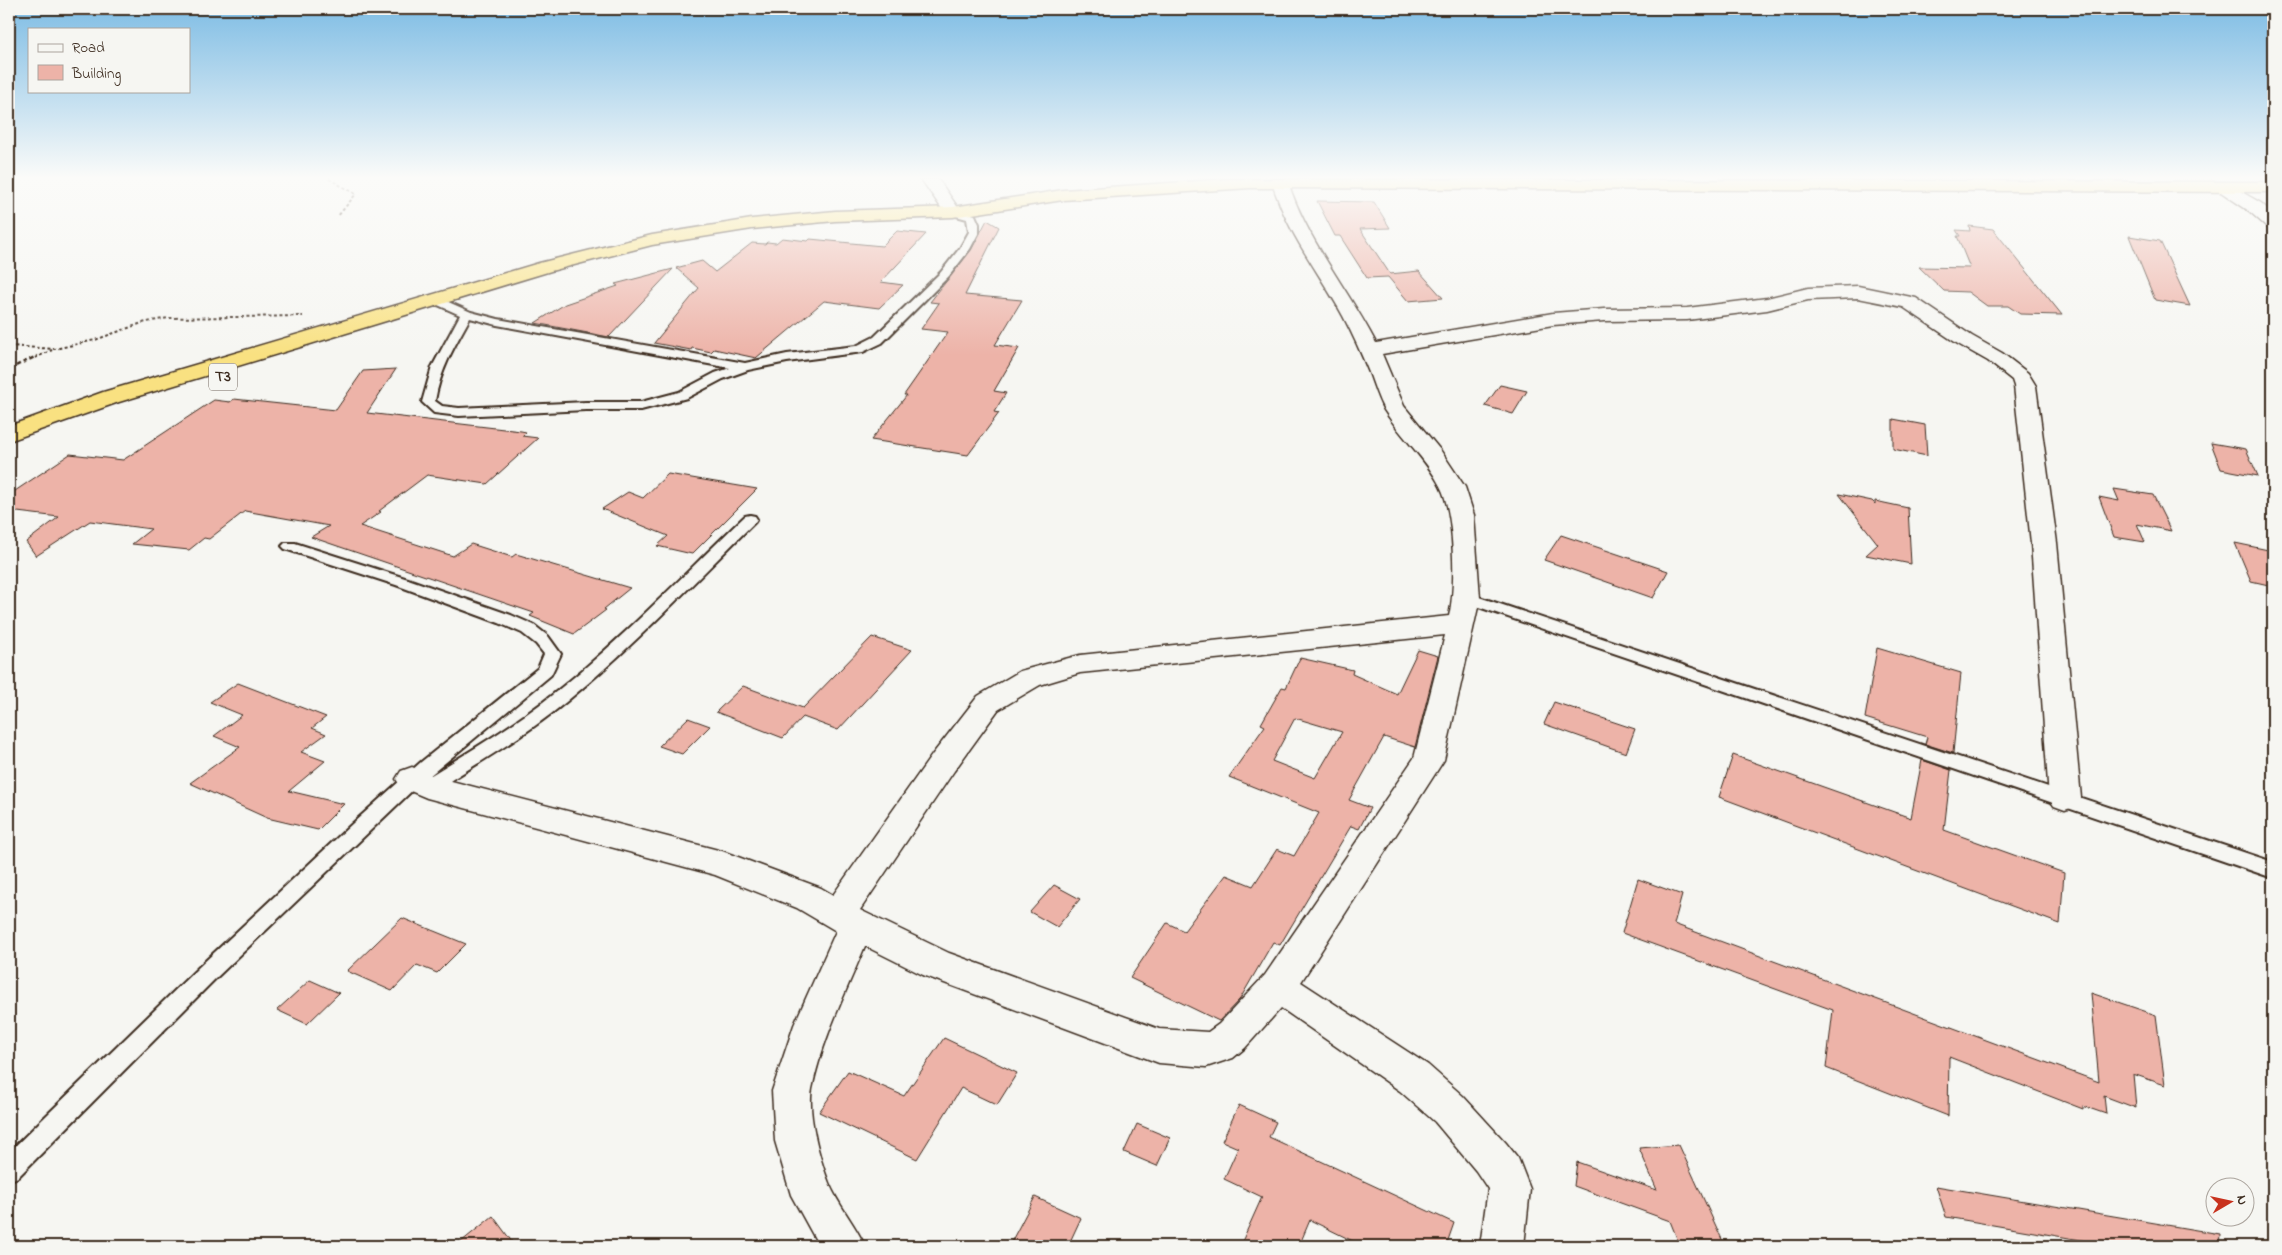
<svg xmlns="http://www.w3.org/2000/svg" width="2282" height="1255" font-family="'Indie Flower',sans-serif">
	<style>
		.building { fill: #edb3a8; stroke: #3b2a1e; fill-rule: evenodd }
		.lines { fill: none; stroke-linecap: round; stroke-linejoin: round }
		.service-casing { stroke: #3b2a1e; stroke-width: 4 }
		.minor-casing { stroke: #3b2a1e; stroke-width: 3 }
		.tertiary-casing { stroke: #3b2a1e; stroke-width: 3 }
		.trunk-casing { stroke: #3b2a1e; stroke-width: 3 }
		.path-far1 { stroke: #3b2a1e; stroke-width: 2; stroke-dasharray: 3 2.5; stroke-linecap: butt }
		.path { stroke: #3b2a1e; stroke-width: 2.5; stroke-dasharray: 4.5 3; stroke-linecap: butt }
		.service { fill: #f6f6f2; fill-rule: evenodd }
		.minor { fill: #f6f6f2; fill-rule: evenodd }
		.tertiary { fill: #f6f6f2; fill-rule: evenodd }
		.trunk { fill: #f9e181; fill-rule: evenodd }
		.labels { text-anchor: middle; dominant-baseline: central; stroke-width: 4.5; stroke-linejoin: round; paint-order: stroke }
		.shield { fill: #f6f6f2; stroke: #73675e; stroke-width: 1 }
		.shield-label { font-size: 16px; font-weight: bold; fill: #3b2a1e }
	</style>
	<rect width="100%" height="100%" fill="#f6f6f2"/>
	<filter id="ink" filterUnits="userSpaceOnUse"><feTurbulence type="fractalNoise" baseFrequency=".02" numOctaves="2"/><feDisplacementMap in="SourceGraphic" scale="10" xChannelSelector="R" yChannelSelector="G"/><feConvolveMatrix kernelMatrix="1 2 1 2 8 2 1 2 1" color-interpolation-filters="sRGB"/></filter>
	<g filter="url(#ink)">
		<g class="building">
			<path d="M1317 201 1374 202 1390 228 1360 229 1390 274 1419 271 1443 298 1408 301 1388 277 1367 278 1340 236H1335Z"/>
			<path d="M987 220 999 227 965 295 1022 300 995 345 1019 348 994 391 1006 393 994 412 999 413 968 455 871 440 907 395H904L948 332 921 329 939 303 930 302 971 250Z"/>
			<path d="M1969 226 1993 229 2062 315 2020 314 2008 306H1987L1968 292 1944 291 1919 267 1970 268 1957 236H1960L1956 230 1970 231Z"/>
			<path d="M897 231 926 234 881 282 903 285 879 308 824 301 756 358 714 349 711 352 692 348 691 350 654 343 699 288 676 268 702 261 715 272 752 243 765 244 767 242 776 243 782 238 808 241 810 239 882 246Z"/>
			<path d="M2129 236 2160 241 2190 306 2155 300Z"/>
			<path d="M673 269 609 337 535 323 565 304 618 286 615 284Z"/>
			<path d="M396 369 367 413 521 431 526 432 522 436 538 438 487 484 427 475 379 511 381 512 360 526 453 556 471 544 512 557 516 554 630 588 604 609 606 610 574 634 530 616 534 613 311 537 329 526 245 511 209 539 204 538 189 550 132 544 151 529 90 521 36 556 26 542 59 517 9 511V495L70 454 123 460 214 400 230 402 234 399 336 410 363 371Z"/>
			<path d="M1500 385 1527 391 1513 414 1485 406Z"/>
			<path d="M1893 419 1925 425 1927 456 1893 449Z"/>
			<path d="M2211 443 2246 449 2258 476 2221 469Z"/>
			<path d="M668 474 757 489 692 554 657 546 668 536 602 509 628 492 643 498Z"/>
			<path d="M2114 489 2153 495 2171 531 2137 524 2145 542 2114 537 2099 497 2119 501Z"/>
			<path d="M1839 494 1872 501 1875 504V501L1908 508 1911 564 1866 555 1878 544Z"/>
			<path d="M1561 535 1668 571 1653 598 1544 560Z"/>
			<path d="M2235 543 2273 551V586L2251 581Z"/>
			<path d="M872 637 912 650 838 730 803 717 783 738 716 712 743 686 803 708Z"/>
			<path d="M1877 648 1961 673 1953 753 1925 744 1927 737 1865 718Z"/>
			<path d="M1418 650 1438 656 1415 747 1384 737 1349 800 1370 808 1359 829 1351 826 1280 945 1273 942 1240 999 1219 1021 1130 978 1167 923 1184 931 1226 875 1253 886 1277 849 1294 856 1319 813 1229 777 1265 726 1261 724 1282 687 1286 688 1300 658 1353 670 1352 674 1397 694ZM1295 718 1342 732 1315 778 1272 761Z"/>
			<path d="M238 683 326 717 312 728 326 734 301 752 325 761 289 791 344 804 318 830 267 818 190 783 240 747 214 736 242 715 210 702Z"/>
			<path d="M1554 702 1635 729 1626 753 1544 724Z"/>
			<path d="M688 718 710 726 682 754 659 746Z"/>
			<path d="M1733 755 1911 818 1922 760 1951 770 1944 830 2064 873 2060 924 1719 797Z"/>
			<path d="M1638 879 1682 895 1674 924 2099 1082 2091 993 2156 1015 2165 1085 2133 1074 2136 1108 2104 1096 2106 1114 2083 1106V1109L1949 1057 1948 1116 1826 1068 1833 1010 1622 933Z"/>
			<path d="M1054 885 1080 899 1057 927 1030 912Z"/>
			<path d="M402 918 466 944 437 973 417 965 392 991 347 971Z"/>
			<path d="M310 980 339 993 307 1024 277 1010Z"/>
			<path d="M944 1038 1017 1073 997 1105 961 1088 917 1159 819 1112 848 1071 904 1096Z"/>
			<path d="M1239 1105 1276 1122 1269 1137 1454 1223 1446 1246H1363L1310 1220 1299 1246H1240L1262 1197 1224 1179 1238 1148 1222 1141Z"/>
			<path d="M1137 1124 1170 1138 1157 1166 1124 1152Z"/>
			<path d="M1679 1145 1725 1246H1680L1670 1221 1574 1186 1577 1162 1657 1190 1639 1148Z"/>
			<path d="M1936 1186 2220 1234 2219 1246H2116L1946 1217Z"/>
			<path d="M1035 1197 1081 1218 1068 1246H1009Z"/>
			<path d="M493 1216 515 1246H456Z"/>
		</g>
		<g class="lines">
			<g class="service-casing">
				<g id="service">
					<path d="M953 209 975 215 979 224V232L970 249 949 276 882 343 863 352 787 362 748 370 723 379 687 398 641 410H586L459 416 434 413 422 402 432 367 460 315 429 301V297H437L471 312 498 319 745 363 787 354 856 346 874 337 941 272 960 248 969 232 967 219 949 214 948 212ZM470 318 497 325 730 368 715 373 679 392 641 402H586L459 408 442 406 435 401C440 370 455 345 470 318Z"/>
					<path d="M750 515 755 516 757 519 755 522C693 583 633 647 566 702 525 736 478 763 434 791L427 793 420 791 418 785 215 979 18 1177 9 1181V1152L50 1112 200 966 353 823 421 762 538 668 544 654 536 644 522 633 499 623 396 585 285 549 282 546 285 543H295L408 579 511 615 534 625 548 636 561 654 551 675 428 777C470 751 513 726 552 695 621 641 682 576 745 516Z"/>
					<path d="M1467 593 2273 862V878L1461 601 1459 598Z"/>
				</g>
			</g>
			<g class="minor-casing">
				<g id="minor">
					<path d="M921 179H938L961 212 959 216H947Z"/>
					<path d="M1271 179H1287C1306 240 1347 287 1376 343L1553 313 1604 309 1687 308 1767 298 1808 288 1858 286 1916 298 1972 336 2002 353 2028 373 2036 386 2057 543 2081 798 2076 806 2065 810 2054 806 2049 798 2031 543 2014 386 2012 380 1988 361 1958 344 1903 307 1858 298 1808 300 1767 310 1687 320 1604 321 1553 325 1382 354 1404 406 1441 451 1465 487 1474 515 1480 598 1444 760 1301 982 1428 1065 1463 1096 1506 1143 1518 1158 1530 1189 1524 1246H1480L1488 1189 1476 1171 1435 1122 1400 1091 1281 1008 1245 1048 1233 1058 1206 1067 1159 1063 923 975 865 946C846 992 822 1040 812 1089 807 1114 820 1160 829 1183 838 1205 855 1224 865 1246H819L791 1195 775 1141 772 1091 794 1025 836 931 797 908 715 875 427 798 401 787 396 779 401 771 412 767 436 777 722 851 821 888 833 895 932 755 978 696 1020 671 1080 655 1449 616C1456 587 1455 514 1440 486 1426 458 1401 437 1384 410 1378 399 1374 386 1370 375 1362 355 1353 335 1343 316 1317 268 1287 234 1271 179ZM1445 635 1414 758 1265 975 1219 1024 1208 1032 1159 1029 949 953 860 910 954 771 998 710 1040 685 1080 673Z"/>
				</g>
			</g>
			<g class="tertiary-casing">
				<path id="tertiary" d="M2224 182 2261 203 2273 214V228L2267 227 2249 211 2218 190 2216 187 2218 184Z"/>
			</g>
			<g class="trunk-casing">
				<path id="trunk" d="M1230 179 2273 182V192L1250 188 1063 200 953 217 835 221 752 229 652 245 551 271 119 402 9 441V426L103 392 539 263 652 235 752 219 835 211 953 207 1063 190Z"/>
			</g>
			<g class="path-far1">
				<path d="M329 179 356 194 338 216"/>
				<path d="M9 346 55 349 95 340 142 323 168 318 303 316"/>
				<path d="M35 358 52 350"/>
			</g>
			<path class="path" d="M9 369 37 356"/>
			<use href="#service" class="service"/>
			<use href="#minor" class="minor"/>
			<use href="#tertiary" class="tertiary"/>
			<use href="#trunk" class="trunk"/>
		</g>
	</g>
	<linearGradient id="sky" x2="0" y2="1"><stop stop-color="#7dbce4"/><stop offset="0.5" stop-color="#fbfbf9"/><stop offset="1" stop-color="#fbfbf9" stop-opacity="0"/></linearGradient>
	<rect width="2282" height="355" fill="url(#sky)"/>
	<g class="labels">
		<rect class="shield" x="209" y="363.5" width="28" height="27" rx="4"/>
		<g class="shield-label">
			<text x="223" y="377">T3</text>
		</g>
	</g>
	<rect width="2282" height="1255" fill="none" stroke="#f6f6f2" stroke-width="30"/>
	<rect x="15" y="15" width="2252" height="1225" fill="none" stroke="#3b2a1e" stroke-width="2" filter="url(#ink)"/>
	<rect x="28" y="28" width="162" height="65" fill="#f6f6f2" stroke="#aba49d"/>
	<rect x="38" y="44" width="25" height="8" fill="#f6f6f2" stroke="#aba49d"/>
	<text x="72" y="52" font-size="15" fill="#3b2a1e">Road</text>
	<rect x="38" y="65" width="25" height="15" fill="#edb3a8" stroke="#aba49d"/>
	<text x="72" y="78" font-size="15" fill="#3b2a1e">Building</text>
	<g transform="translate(2230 1202) rotate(81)"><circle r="24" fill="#f6f6f2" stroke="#aba49d"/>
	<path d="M0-4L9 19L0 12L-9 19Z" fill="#c8321e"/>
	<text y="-8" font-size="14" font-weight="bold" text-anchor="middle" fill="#3b2a1e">N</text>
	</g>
</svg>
